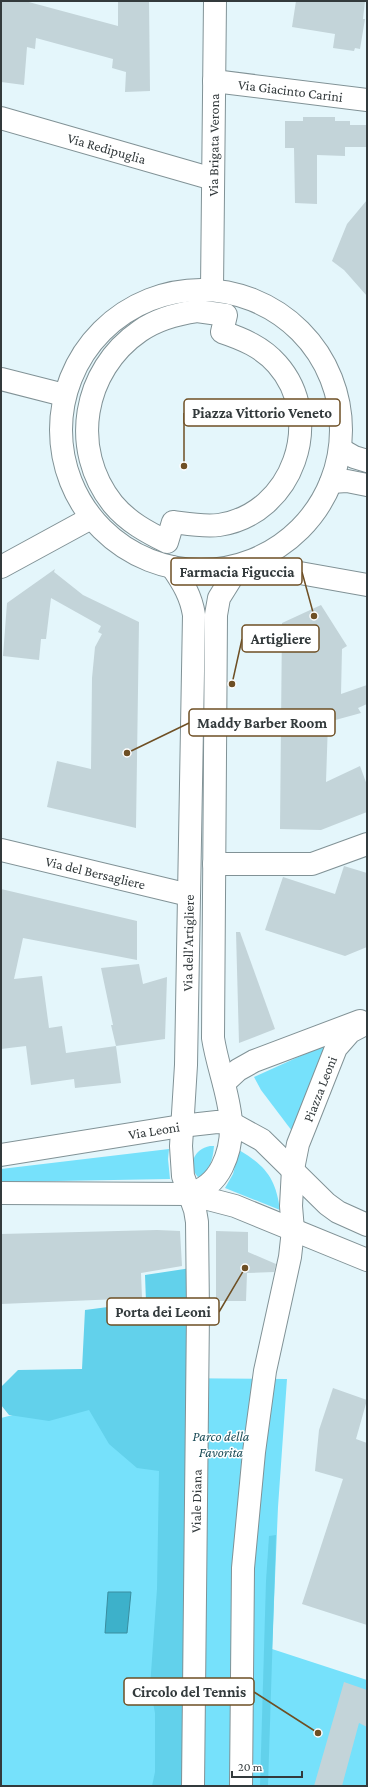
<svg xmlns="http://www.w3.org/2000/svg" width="368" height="1787" font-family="'Crimson Pro',serif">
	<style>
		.green { fill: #76e1fb }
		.forest { fill: #62d1eb }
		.water { fill: #3db1ca; stroke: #3a8d9f }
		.building { fill: #c3d4d9 }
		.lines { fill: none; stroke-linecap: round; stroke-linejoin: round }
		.minor-casing { stroke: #819296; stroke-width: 24 }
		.minor { stroke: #fff; stroke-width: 22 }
		.labels { text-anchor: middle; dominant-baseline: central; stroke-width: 3; stroke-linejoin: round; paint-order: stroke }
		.street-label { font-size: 14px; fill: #333a3c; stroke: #fff }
		.park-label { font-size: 14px; font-style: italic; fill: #1c4d58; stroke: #fff }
		.leader { fill: none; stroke: #6e4f24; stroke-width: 1.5 }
		.callout-dot { fill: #6e4f24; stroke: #fff; stroke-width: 1.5 }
		.callout { fill: #fff; stroke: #6e4f24; stroke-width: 1.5 }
		.callout-label { font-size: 15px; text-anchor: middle; font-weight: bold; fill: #333a3c }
	</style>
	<rect width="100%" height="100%" fill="#e4f6fb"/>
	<g class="green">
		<path d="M327 1044 292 1131 261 1090 254 1077Z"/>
		<path d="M210 1146H214C213 1159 210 1170 199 1178 186 1166 194 1149 210 1146Z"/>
		<path d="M169 1149 168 1159 170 1179 1 1182V1169Z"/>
		<path d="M239 1150C266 1166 276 1179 280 1210L225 1188 233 1174Z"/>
		<path d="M160 1378 287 1379 278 1507 272 1649 367 1680V1786H1V1418Z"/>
	</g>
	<g class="forest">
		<path d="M191 1268 183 1786H152L155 1772V1713L150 1687 157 1589 159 1471 137 1468 109 1444 89 1410 49 1421 9 1415 1 1405V1387L18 1370 82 1369 85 1310 146 1302 145 1275Z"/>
		<path d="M276 1535 268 1786H260L266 1581 269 1536Z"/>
	</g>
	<path class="water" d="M108 1592H131L127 1633H105Z"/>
	<g class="building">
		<path d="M1 1H25L118 26V1H149L150 91 125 92 126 72 112 68 113 59 36 38 35 49 27 47 24 85 1 82Z"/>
		<path d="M296 1H365L363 19H365L360 49 355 48 354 51 333 48 335 34 292 27Z"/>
		<path d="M303 117H335V121H350V125H367V147H345V156L317 155V204L295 203 294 148H285V121H303Z"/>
		<path d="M367 200V296L344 270 332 261 347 224Z"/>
		<path d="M55 569 54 572 83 595 139 622 136 828 47 807 57 761 91 769 92 678 95 647 102 634 98 632 101 626 51 598 46 639H41L39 660 3 656 7 603Z"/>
		<path d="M321 605 347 646 342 649 341 694 367 685V704L358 708 361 713 328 722 326 782 360 766 367 785V812L321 830 280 829 282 623Z"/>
		<path d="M344 866 367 873V947L345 956 265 930 283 877 335 894Z"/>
		<path d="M1 889 137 921V960L23 938 14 979 42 976 49 1028 62 1026 66 1053 116 1046 121 1083 75 1088 74 1079 31 1085 26 1046 1 1049Z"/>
		<path d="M236 932H240L275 1029 239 1043Z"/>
		<path d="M139 964 143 984 167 977 165 1039 116 1046 111 1025H113L101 968Z"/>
		<path d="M157 1230 180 1231 182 1266 141 1273 142 1298 1 1304V1234Z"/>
		<path d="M216 1231 248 1232V1252L276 1264 274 1272 247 1273 246 1301H216Z"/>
		<path d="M333 1388 367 1400 356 1439 367 1443V1625L302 1604 343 1479 315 1471 319 1430Z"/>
		<path d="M344 1682 367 1690V1727L359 1723 342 1786H314Z"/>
	</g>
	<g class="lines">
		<g class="minor-casing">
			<g id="minor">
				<path id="s1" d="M214 81 367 100"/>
				<path id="s2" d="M1 118 213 179"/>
				<path id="s3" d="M212 289 215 1"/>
				<circle cx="201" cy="430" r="140"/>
				<path d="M197 311 226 315 222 332C243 339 262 347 277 364 326 419 293 514 219 525 204 527 188 524 173 522L167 542C147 532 128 522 113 504 69 449 83 370 140 331 157 319 176 314 197 311Z"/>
				<path d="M1 379 64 395"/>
				<path d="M340 449 354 457 367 461"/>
				<path d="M331 482 347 481 367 485"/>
				<path d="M1 567 91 518"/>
				<path d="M172 567C183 583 191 596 194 615L186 1065 181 1146 183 1176 195 1210 197 1222 198 1312 193 1786"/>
				<path id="s4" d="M1 850 189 895"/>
				<path d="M214 864H312L367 844"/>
				<path d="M224 1083 238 1070 254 1061 360 1021"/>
				<path id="s5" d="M1 1155 181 1126 217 1122 231 1123 262 1140 327 1204 338 1212 367 1225"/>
				<path d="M1 1193 189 1194 235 1206 367 1260"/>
				<path d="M189 1194C204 1190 215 1181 222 1167 244 1123 220 1083 213 1038L216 615 219 598 239 566 283 570 367 585"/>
				<path id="s6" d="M241 1786 243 1568 254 1452 265 1371 290 1257 293 1230 291 1206 293 1169 298 1144 306 1124 336 1048 350 1032 367 1023"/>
			</g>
		</g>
		<use href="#minor" class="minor"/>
	</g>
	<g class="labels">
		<g class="street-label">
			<text stroke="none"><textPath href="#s1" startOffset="77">Via Giacinto Carini</textPath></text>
			<text stroke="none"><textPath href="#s3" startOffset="144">Via Brigata Verona</textPath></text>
			<text stroke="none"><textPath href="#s2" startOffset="110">Via Redipuglia</textPath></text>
			<text stroke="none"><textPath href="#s4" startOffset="97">Via del Bersagliere</textPath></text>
			<text transform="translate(188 943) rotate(-89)">Via dell'Artigliere</text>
			<text stroke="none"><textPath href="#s6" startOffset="706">Piazza Leoni</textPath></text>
			<text stroke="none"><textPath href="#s5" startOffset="155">Via Leoni</textPath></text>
			<text transform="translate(196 1501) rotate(-89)">Viale Diana</text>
		</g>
		<g class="park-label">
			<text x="221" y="1436">Parco della<tspan x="221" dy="16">Favorita</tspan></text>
		</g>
	</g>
	<path class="leader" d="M184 466L184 413M314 616L302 572M232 684L242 639M127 753L189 723M245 1268L219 1312M318 1733L254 1692"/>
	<g class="callout-dot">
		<circle cx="184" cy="466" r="4"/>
		<circle cx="314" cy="616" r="4"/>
		<circle cx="232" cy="684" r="4"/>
		<circle cx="127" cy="753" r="4"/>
		<circle cx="245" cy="1268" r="4"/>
		<circle cx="318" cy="1733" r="4"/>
	</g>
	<g class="callout">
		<rect x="184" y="399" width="156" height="27" rx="4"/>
		<rect x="171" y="558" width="131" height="27" rx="4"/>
		<rect x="242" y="625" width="77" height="27" rx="4"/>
		<rect x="189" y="709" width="146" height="27" rx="4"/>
		<rect x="107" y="1298" width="112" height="27" rx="4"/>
		<rect x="124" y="1678" width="130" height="27" rx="4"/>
	</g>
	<g class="callout-label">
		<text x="262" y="418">Piazza Vittorio Veneto</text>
		<text x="237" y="577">Farmacia Figuccia</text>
		<text x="281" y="644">Artigliere</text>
		<text x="262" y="728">Maddy Barber Room</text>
		<text x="163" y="1317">Porta dei Leoni</text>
		<text x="189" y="1697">Circolo del Tennis</text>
	</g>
	<rect width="368" height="1787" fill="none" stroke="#333a3c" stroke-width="4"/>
	<path d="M232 1771v6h70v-6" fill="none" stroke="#333a3c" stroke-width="2"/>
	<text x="238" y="1771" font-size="12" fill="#333a3c" stroke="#ffffff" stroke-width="3" paint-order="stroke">20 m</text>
</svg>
